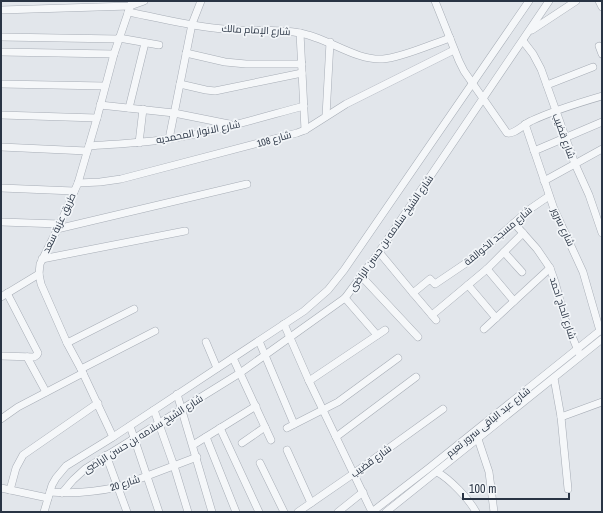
<svg xmlns="http://www.w3.org/2000/svg" width="603" height="513" font-family="'Archivo Narrow',Cairo,sans-serif">
	<style>
		.lines { fill: none; stroke-linecap: round; stroke-linejoin: round }
		.minor-casing { stroke: #a7adb6; stroke-width: 8 }
		.minor { stroke: #f5f7f9; stroke-width: 7 }
		.labels { text-anchor: middle; dominant-baseline: central; stroke-width: 3.5; stroke-linejoin: round; paint-order: stroke }
		.street-label { font-size: 10px; fill: #293444; stroke: #f2f5f8 }
	</style>
	<rect width="100%" height="100%" fill="#e2e6eb"/>
	<g class="lines">
		<g class="minor-casing">
			<g id="minor">
				<path d="M435 1 459 61 464 71 507 133C514 135 524 124 531 121 554 110 578 103 602 96"/>
				<path d="M599 1 602 7"/>
				<path d="M1 10 130 6 144 1"/>
				<path d="M128 12C160 18 192 27 224 29 249 32 274 28 300 33 328 38 356 61 383 59 401 58 432 44 450 38"/>
				<path d="M532 30 576 1"/>
				<path d="M300 33 305 130"/>
				<path d="M1 37 119 39"/>
				<path d="M119 38 159 45"/>
				<path d="M523 41 533 54 541 69 575 164 589 195 602 233"/>
				<path d="M599 46 602 54"/>
				<path d="M1 52 114 54"/>
				<path d="M186 53 225 62 246 64H302"/>
				<path d="M1 84 105 86"/>
				<path d="M180 84 206 90 215 91 302 73"/>
				<path d="M547 85 593 67"/>
				<path d="M100 105 174 113 229 124"/>
				<path d="M129 108 145 43"/>
				<path d="M1 115 97 118"/>
				<path d="M326 116 330 42"/>
				<path d="M525 124 554 209 583 272 600 331"/>
				<path d="M169 139 192 24 201 1"/>
				<path d="M139 143 143 109"/>
				<path d="M89 146C115 144 142 143 168 139 214 132 259 118 304 106"/>
				<path d="M1 147 87 151"/>
				<path d="M534 151 602 122"/>
				<path d="M544 181 602 149"/>
				<path d="M78 183 100 182 121 179 297 133 305 130 346 104 454 50"/>
				<path d="M1 188 74 191"/>
				<path d="M1 222 60 224"/>
				<path d="M514 223 537 249 550 268 555 282 565 319 579 353"/>
				<path d="M57 229 247 184"/>
				<path d="M379 252 413 293 430 279 435 284 475 257 530 209 549 196"/>
				<path d="M504 252 522 272"/>
				<path d="M42 259 185 231"/>
				<path d="M487 269 514 301"/>
				<path d="M362 277 418 337"/>
				<path d="M468 285 496 318"/>
				<path d="M413 293 436 320"/>
				<path d="M1 297 39 274"/>
				<path d="M345 298 377 335"/>
				<path d="M432 315 487 269 523 233"/>
				<path d="M284 324 309 381 372 512"/>
				<path d="M484 329 550 268"/>
				<path d="M259 341 294 424"/>
				<path d="M206 342 217 368"/>
				<path d="M67 343 134 309"/>
				<path d="M1 356 34 357 37 355 38 353 7 293"/>
				<path d="M27 357 46 392"/>
				<path d="M233 358 271 440"/>
				<path d="M81 369 155 331"/>
				<path d="M554 378 561 417 568 489"/>
				<path d="M309 381 385 330"/>
				<path d="M177 394 212 512"/>
				<path d="M154 410 174 466 188 512"/>
				<path d="M561 417 602 402"/>
				<path d="M1 419 18 407 83 373"/>
				<path d="M130 426 159 512"/>
				<path d="M220 428 259 512"/>
				<path d="M287 428 338 402 398 358"/>
				<path d="M113 437 81 369 67 343 41 284 39 274 40 264 60 224 78 183 97 118 114 54 132 1"/>
				<path d="M206 437 236 512"/>
				<path d="M336 437 416 377"/>
				<path d="M478 439 489 472 494 512"/>
				<path d="M242 443 265 427"/>
				<path d="M193 445 256 406"/>
				<path d="M287 450 311 503"/>
				<path d="M106 455 127 512"/>
				<path d="M260 463 284 512"/>
				<path d="M437 472C450 479 469 499 476 512"/>
				<path d="M1 488 48 498"/>
				<path d="M10 490 16 468 23 455 98 403"/>
				<path d="M50 492C73 494 95 492 118 487L197 457"/>
				<path d="M62 493 73 480 85 469 240 373 345 298 379 252 549 1"/>
				<path d="M44 512 52 485 56 478 66 466 113 437 304 311 328 290 344 270 529 1"/>
				<path d="M298 512 353 474 443 409"/>
				<path d="M338 512 363 492"/>
				<path d="M372 512 429 468 602 329"/>
				<path d="M386 512 602 339"/>
			</g>
		</g>
		<use href="#minor" class="minor"/>
	</g>
	<g class="labels">
		<g class="street-label">
			<text transform="translate(256 30) rotate(3)">شارع الإمام مالك</text>
			<text transform="translate(198 132) rotate(-11)">شارع الانوار المحمديه</text>
			<text transform="translate(564 136) rotate(70)">شارع قضيب</text>
			<text transform="translate(274 139) rotate(-16)">شارع 108</text>
			<text transform="translate(59 223) rotate(-65)">طريق عزبة سعد</text>
			<text transform="translate(563 227) rotate(65)">شارع سرور</text>
			<text transform="translate(391 233) rotate(-55)">شارع الشيخ سلامه بن حسن الراضى</text>
			<text transform="translate(498 236) rotate(-40)">شارع مسجد الخوالقة</text>
			<text transform="translate(563 308) rotate(72)">شارع الحاج احمد</text>
			<text transform="translate(488 422) rotate(-39)">شارع عبد الباقى سرور نعيم</text>
			<text transform="translate(143 434) rotate(-32)">شارع الشيخ سلامه بن حسن الراضى</text>
			<text transform="translate(371 461) rotate(-36)">شارع قضيب</text>
			<text transform="translate(125 483) rotate(-18)">شارع 20</text>
		</g>
	</g>
	<rect width="603" height="513" fill="none" stroke="#293444" stroke-width="4"/>
	<path d="M463 493v6h106v-6" fill="none" stroke="#293444" stroke-width="2"/>
	<text x="469" y="493" font-size="12" fill="#293444" stroke="#f2f5f8" stroke-width="3" paint-order="stroke">100 m</text>
</svg>
